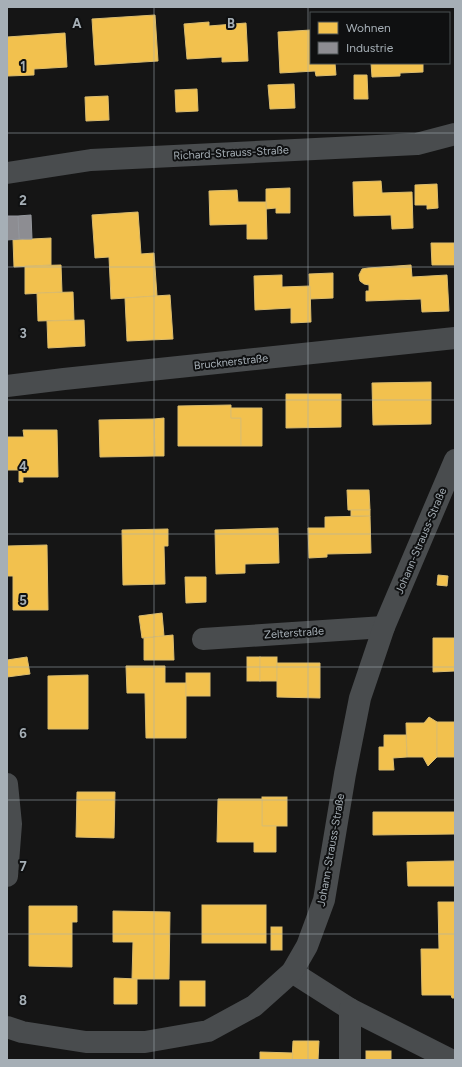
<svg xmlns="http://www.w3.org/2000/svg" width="462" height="1067" font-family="Figtree,sans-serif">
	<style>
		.homes { fill: #f2c14e; stroke: #dbbc6d }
		.industry { fill: #8d8d92; stroke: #94979d }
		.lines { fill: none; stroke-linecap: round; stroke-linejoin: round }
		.street { stroke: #494c4e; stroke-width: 22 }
		.grid { fill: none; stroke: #a6afb6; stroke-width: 1; stroke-opacity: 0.55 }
		.labels { text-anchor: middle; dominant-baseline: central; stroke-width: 4; stroke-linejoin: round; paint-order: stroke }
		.street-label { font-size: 11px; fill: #a6afb6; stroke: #0f1011 }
		.grid-label { font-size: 13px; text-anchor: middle; font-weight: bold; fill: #a6afb6; stroke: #0f1011; stroke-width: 4; stroke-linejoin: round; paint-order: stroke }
	</style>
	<rect width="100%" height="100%" fill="#151515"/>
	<g class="homes">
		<path d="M155 15 158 61 95 65 92 19Z"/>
		<path d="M209 22V26L246 23 248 61 222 62V57L187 59 184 24Z"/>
		<path d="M311 30V63H335L336 75 316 76 315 71 280 73 278 32Z"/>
		<path d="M65 33 67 67 34 69V75L8 76 7 37Z"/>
		<path d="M371 63H423V72L400 73V76L372 77Z"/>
		<path d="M354 75H367L368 99H354Z"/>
		<path d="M294 84 295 108 270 109 268 85Z"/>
		<path d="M197 89 198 111 176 112 175 90Z"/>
		<path d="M108 96 109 120 86 121 85 97Z"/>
		<path d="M381 181 382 193 412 192 413 228 392 229 391 215 354 216 353 182Z"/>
		<path d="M437 184 438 208 427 209V205H415V185Z"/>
		<path d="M290 188V213H276V208L266 209V189Z"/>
		<path d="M237 190 238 202H266L267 239H247V224L210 225 209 191Z"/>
		<path d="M138 212 141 254 154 253 157 296 111 299 109 257 95 258 92 215Z"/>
		<path d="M51 238V265L14 267 13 240Z"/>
		<path d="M431 243H454L455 265H432Z"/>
		<path d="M61 265 62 292 25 294V266Z"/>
		<path d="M411 265 412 277 447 275 449 311 422 312 421 299 366 301V291H369V285L364 284 360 281 359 275 362 269 368 268Z"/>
		<path d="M333 273V298L310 299 309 274Z"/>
		<path d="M282 275V287L310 286 311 322 291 323V308L255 310 254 276Z"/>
		<path d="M73 292 74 320 38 321 37 293Z"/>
		<path d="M170 295 173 339 127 341 125 298Z"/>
		<path d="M84 320 85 346 48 348 47 321Z"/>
		<path d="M431 382V424L373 425 372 383Z"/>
		<path d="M286 394H341V427L286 428Z"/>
		<path d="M231 405V418H241V446H178V406Z"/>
		<path d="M231 408H262V446H241V418H231Z"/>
		<path d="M164 418V456H155L154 419Z"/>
		<path d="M154 419 155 456 100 457 99 420Z"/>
		<path d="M23 430H57L58 477H23V482H19V470H7V437H24Z"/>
		<path d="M347 490H369L370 510H348Z"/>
		<rect x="351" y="510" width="19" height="6"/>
		<path d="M370 516 371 553 327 554V557L309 558 308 528H325V517Z"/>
		<path d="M278 528 279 563 245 564V573L216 574 215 530Z"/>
		<path d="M168 529V546H164L165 584 123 585 122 530Z"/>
		<path d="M47 545 48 610H13V576H7V546Z"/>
		<path d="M438 575 448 576 447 586 437 585Z"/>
		<path d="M185 577H206V602L186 603Z"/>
		<path d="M162 613 164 636 142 638 139 616Z"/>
		<path d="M173 635 174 660H144V638Z"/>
		<path d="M433 638H455V671L433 672Z"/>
		<path d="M27 657 30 674 7 677V660Z"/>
		<rect x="247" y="657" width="13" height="24"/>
		<rect x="260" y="657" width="17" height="24"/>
		<path d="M277 663H320V698L277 697Z"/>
		<path d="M126 666H165V683H186V738H146L145 693H127Z"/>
		<rect x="186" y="673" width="24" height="23"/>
		<path d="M88 675V729H48V676Z"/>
		<path d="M429 717 437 722V757L428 766 423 757H407L406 723H424Z"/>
		<rect x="437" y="722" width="18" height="35"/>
		<path d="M384 735H406L407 757 393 758 394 770H379V747H384Z"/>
		<path d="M77 792H115L114 838 76 837Z"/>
		<rect x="262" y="797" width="25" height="29"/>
		<path d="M218 799H262V826H276V852H254V842H217Z"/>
		<path d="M373 812H455V834L373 835Z"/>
		<path d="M455 861V886H408L407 862Z"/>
		<path d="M438 902H455V998H452L451 995H422L421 949H439Z"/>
		<rect x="202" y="905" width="64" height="38"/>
		<path d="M29 906H77V922H72V967L29 966Z"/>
		<path d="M113 911 170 912 169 979H132L133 942H113Z"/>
		<rect x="271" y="927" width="11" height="23"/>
		<path d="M114 978 137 979V1004H114Z"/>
		<rect x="180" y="981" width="25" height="25"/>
		<path d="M293 1041H319L318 1060H292Z"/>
		<rect x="366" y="1051" width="25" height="9"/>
		<path d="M260 1052 293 1053 292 1060H260Z"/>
	</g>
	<g class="industry">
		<path d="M31 215 32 239H19L18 216Z"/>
		<path d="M7 216H18L19 239 7 240Z"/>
	</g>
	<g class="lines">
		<g class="street">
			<path d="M7 173 91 160 417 144 455 134"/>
			<path d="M7 386 64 379 455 338"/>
			<path d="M203 639 384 627"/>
			<path d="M7 784 11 824 7 876"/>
			<path d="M292 972 350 1009 451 1060"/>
			<path d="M7 1027 22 1032 86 1042H145L208 1031 254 1006 292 972 307 946 324 900 345 774 360 698 384 627 455 460"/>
			<path d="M350 1060V1009"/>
		</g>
	</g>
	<path class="grid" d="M154 7V1060M308 7V1060M7 133H455M7 267H455M7 400H455M7 534H455M7 667H455M7 800H455M7 934H455"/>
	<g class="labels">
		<g class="street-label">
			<text transform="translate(231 153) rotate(-3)">Richard-Strauss-Straße</text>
			<text transform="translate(231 362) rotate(-6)">Brucknerstraße</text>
			<text transform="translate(421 541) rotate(-67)">Johann-Strauss-Straße</text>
			<text transform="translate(294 633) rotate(-4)">Zelterstraße</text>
			<text transform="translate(331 850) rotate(-80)">Johann-Strauss-Straße</text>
		</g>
	</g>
	<g class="grid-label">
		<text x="77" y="28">A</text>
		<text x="231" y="28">B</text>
		<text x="23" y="71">1</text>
		<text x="23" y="205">2</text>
		<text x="23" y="338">3</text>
		<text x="23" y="471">4</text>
		<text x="23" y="605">5</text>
		<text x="23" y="738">6</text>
		<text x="23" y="871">7</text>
		<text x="23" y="1005">8</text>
	</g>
	<rect width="462" height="1067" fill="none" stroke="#a6afb6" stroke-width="16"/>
	<rect x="310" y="12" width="140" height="52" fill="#0f1011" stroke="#4b5053"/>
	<rect x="318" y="22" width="20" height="12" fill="#f2c14e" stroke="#4b5053"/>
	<text x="346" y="32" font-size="12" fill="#a6afb6">Wohnen</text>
	<rect x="318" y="42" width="20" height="12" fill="#8d8d92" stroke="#4b5053"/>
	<text x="346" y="52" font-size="12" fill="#a6afb6">Industrie</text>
</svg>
